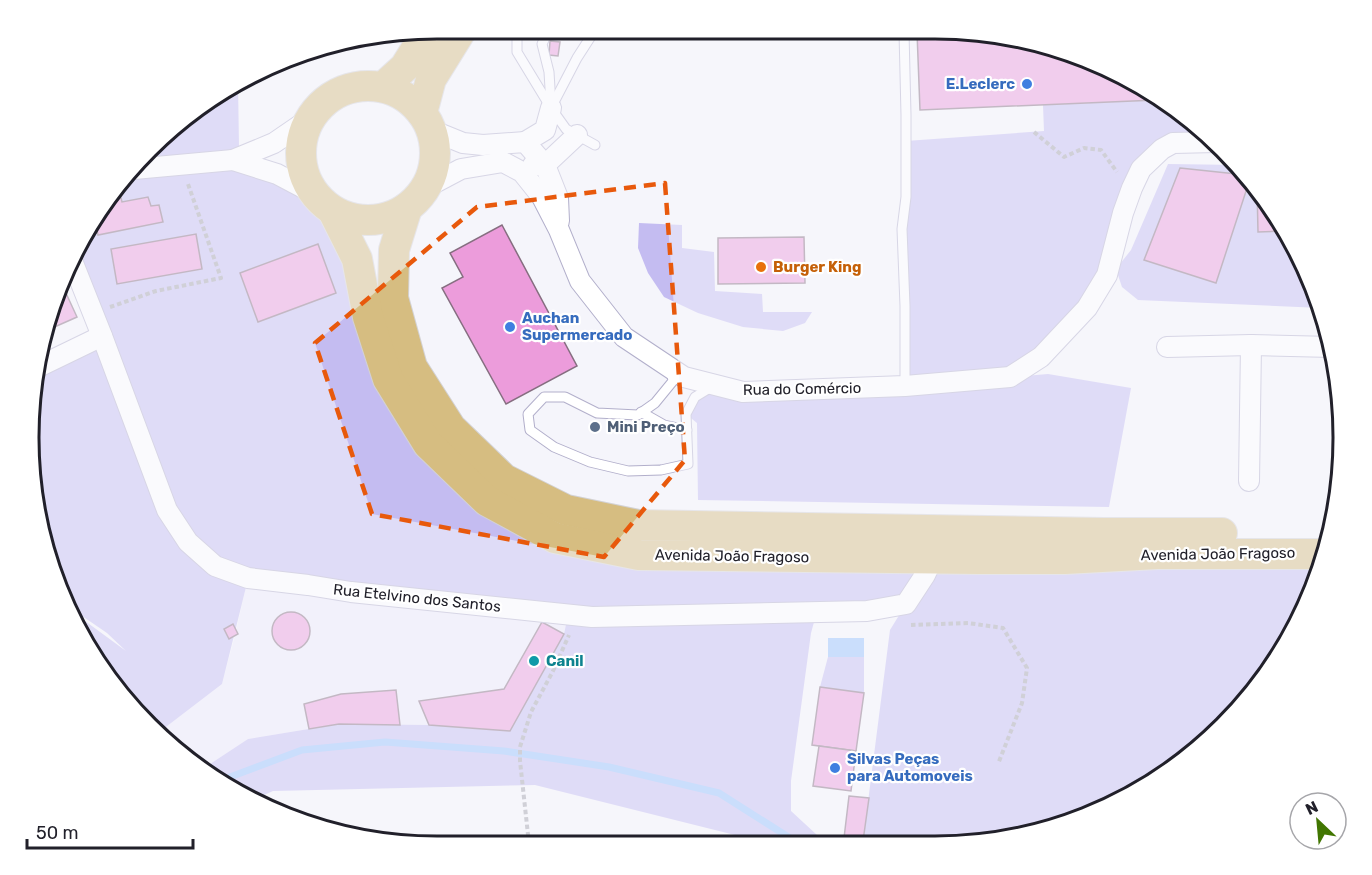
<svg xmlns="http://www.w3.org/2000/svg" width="1372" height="875" font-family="Rubik,sans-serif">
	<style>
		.built { fill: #edebfa }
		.green { fill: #c4bcf1; fill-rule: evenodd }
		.water { fill: #95c0fd }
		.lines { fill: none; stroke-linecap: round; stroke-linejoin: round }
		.stream { stroke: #95c0fd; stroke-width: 7 }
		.building { fill: #ec9cdb; stroke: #866e80; stroke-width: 1.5 }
		.lane-casing { stroke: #b2afcb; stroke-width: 11 }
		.street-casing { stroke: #b2afcb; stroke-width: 22 }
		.primary-casing { stroke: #d3d2d4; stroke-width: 32 }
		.path { stroke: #a2a2aa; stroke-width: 4; stroke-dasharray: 4.5 3; stroke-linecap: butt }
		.lane { stroke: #fff; stroke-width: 9 }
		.street { stroke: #fff; stroke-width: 20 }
		.primary { stroke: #d6bd81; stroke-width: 30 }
		.marked { fill: none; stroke: #e8590c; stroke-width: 4.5; stroke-dasharray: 12 8; stroke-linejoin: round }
		.shop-dot { fill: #3f7fe0; stroke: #fff; stroke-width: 2 }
		.food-dot { fill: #e8710a; stroke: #fff; stroke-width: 2 }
		.service-dot { fill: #5c6f8a; stroke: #fff; stroke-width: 2 }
		.culture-dot { fill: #0f9aa8; stroke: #fff; stroke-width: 2 }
		.labels { text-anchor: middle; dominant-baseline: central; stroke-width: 4.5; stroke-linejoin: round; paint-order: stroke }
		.shop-label { font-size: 15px; font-weight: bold; fill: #366cbe; stroke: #fff; text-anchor: start }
		.food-label { font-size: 15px; font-weight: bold; fill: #c56008; stroke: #fff; text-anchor: start }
		.street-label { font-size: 15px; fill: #21202a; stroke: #fff }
		.service-label { font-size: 15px; font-weight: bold; fill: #4e5e75; stroke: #fff; text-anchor: start }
		.culture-label { font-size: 15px; font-weight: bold; fill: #0d838f; stroke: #fff; text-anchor: start }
		.rim { fill: none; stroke: #21202a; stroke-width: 3 }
	</style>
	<rect width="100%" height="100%" fill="#f5f5fb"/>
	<path class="built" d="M248 578 568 614 564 634 510 731 429 725 339 724 248 739 204 768 168 745 158 733 222 684 235 636Z"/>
	<g class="green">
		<path d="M238 84 239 148 313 193 322 203 368 317 555 538 1322 569 1289 642 1242 707 1183 762 1115 804 1040 833 961 846 747 845 743 837 535 785 273 791 255 799 204 768 248 739 339 724 429 725 510 731 564 634 568 615 248 579 222 684 158 733 83 642 70 610 126 651 107 633 69 607 42 543 29 411 37 372 99 342 74 262 113 189 210 98ZM906 604 890 630 863 841 817 835 791 811V781L811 633 817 611Z"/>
		<path d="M1159 100 1204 130 1216 142 1173 143 1154 159 1107 275 1012 377 1048 374 1131 388 1109 507 698 500 697 423 686 414 695 397 715 385 905 386 906 141 1044 131 1043 105Z"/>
		<path d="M1168 164 1237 165 1259 188 1301 256 1321 308 1138 300 1122 287 1116 269 1131 250Z"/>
		<path d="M639 223 682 225V248L714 252 715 291 762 294 763 312H812L805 323 783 331 743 327 698 313 664 297 648 273 638 248Z"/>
		<path d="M828 657H864V693L820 687Z"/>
	</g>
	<rect class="water" x="828" y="638" width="36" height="19"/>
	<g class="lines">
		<path class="stream" d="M225 781 230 777 302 750 385 742 504 751 609 767 719 793 801 845"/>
	</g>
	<g class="building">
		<path d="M917 32H988L1115 71 1156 98V100L920 110Z"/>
		<path d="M550 41 560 42 558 56 549 55Z"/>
		<path d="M1180 168 1246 175 1250 179 1216 283 1144 260Z"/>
		<path d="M1257 186 1259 188 1285 231 1258 232Z"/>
		<path d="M111 195 112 199 121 198 122 202 148 197 151 206 159 205 163 222 98 235 95 222 109 196Z"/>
		<path d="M502 225 577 366 506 404 442 288 463 277 450 253Z"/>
		<path d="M196 234 202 269 117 284 111 249Z"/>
		<path d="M804 237 805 283 718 284V238Z"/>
		<path d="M318 244 336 293 258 322 240 273Z"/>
		<path d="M65 291 77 317 50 329 47 322 50 306 56 295Z"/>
		<path d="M45 334 50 344 42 348Z"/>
		<circle cx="291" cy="631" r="19"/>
		<path d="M542 622 564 634 510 731 429 725 419 701 504 689Z"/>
		<path d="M233 624 238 634 229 639 224 629Z"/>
		<path d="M820 687 864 693 856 751 812 745Z"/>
		<path d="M396 690 400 725 339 724 309 729 304 704 341 694Z"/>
		<path d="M819 746 856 751 851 791 813 786Z"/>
		<path d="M849 796 869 798 863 841 844 838Z"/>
	</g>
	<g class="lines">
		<g class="lane-casing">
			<g id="lane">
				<path d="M517 29V52L551 108"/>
				<path d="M549 29 542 44 549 72 551 105"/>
				<path d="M904 32 906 115V197L902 229 905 306V386"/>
				<path d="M595 145 566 129 551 108 577 58 595 30"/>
				<path d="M671 370 673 381 655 403 638 415 597 413 565 397H544L528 414 530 430 554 447 590 462 628 471 661 470 688 464 686 414 695 397 713 386"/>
				<path d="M641 412 664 425 687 430"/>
			</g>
		</g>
		<g class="street-casing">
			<g id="street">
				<path d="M431 130 463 143 483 145 525 142 545 165 558 198 559 221"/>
				<path d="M525 142 545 130 551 108"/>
				<path d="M233 160 277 174 313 193"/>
				<path d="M533 165H545L577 135"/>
				<path d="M134 169 233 160 274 143 309 119"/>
				<path d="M425 188 461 169 503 162 522 172 542 197 559 230 580 281 624 337 684 377 743 392 905 386 1010 377 1041 357 1087 308 1107 275 1123 213 1132 188 1141 169 1162 149 1173 143 1216 142"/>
				<path d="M73 263 102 336 167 510 188 542 215 566 248 578 308 585 351 592 592 617 867 611 906 604 925 575 933 558"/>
				<path d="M1167 347 1251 345 1332 347"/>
				<path d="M38 367 102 336"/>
				<path d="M1249 481 1251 345"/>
			</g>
		</g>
		<g class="primary-casing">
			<g id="primary">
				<circle cx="368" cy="153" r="67"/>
				<path d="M383 87 405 67 428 30"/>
				<path d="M422 113 431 79 462 29"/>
				<path d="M407 208 394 250 393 298 412 367 451 428 504 479 566 510 638 525 1103 533H1222"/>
				<path d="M333 211 357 259 368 317 388 379 428 444 487 501 555 538 639 555 979 559H1065L1157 554H1325"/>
			</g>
		</g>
		<g class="path">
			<path d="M1034 132 1064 157 1084 148 1101 150 1117 172"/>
			<path d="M110 307 156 291 221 278 188 184"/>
			<path d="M911 625 968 623 1003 628 1027 668 1022 703 998 764"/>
			<path d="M529 844 520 761V747L531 712 553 671 569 635"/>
		</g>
		<use href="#lane" class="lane"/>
		<use href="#street" class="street"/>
		<use href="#primary" class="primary"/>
	</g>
	<path d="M0 0H1372V875H0ZM665 183 685 460 604 557 372 514 315 343 477 207Z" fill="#f5f5fb" fill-opacity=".55" fill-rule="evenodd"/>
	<path class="marked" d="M665 183 685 460 604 557 372 514 315 343 477 207Z"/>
	<g class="shop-dot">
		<circle cx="1027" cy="84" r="6"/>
		<circle cx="510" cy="327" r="6"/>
		<circle cx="835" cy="768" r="6"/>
	</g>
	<circle class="food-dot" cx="761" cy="267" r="6"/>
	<circle class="service-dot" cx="595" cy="427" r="6"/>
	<circle class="culture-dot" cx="534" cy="661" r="6"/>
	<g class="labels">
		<g class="shop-label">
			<text x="1015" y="84" text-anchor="end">E.Leclerc</text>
			<text x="522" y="318">Auchan<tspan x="522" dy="17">Supermercado</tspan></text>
			<text x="847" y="759">Silvas Peças<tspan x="847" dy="17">para Automoveis</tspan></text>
		</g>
		<g class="food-label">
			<text x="773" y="267">Burger King</text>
		</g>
		<g class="street-label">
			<text transform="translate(802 389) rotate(-1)">Rua do Comércio</text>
			<text transform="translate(1218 554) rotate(-1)">Avenida João Fragoso</text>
			<text transform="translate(732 556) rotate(1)">Avenida João Fragoso</text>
			<text transform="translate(417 598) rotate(6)">Rua Etelvino dos Santos</text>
		</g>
		<g class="service-label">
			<text x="607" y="427">Mini Preço</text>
		</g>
		<g class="culture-label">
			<text x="546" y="661">Canil</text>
		</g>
	</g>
	<path d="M0 0H1372V875H0ZM437 39H935A398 398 0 0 1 1333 437V438A398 398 0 0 1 935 836H437A398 398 0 0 1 39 438V437A398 398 0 0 1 437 39Z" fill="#fff" fill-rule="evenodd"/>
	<path class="rim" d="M437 39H935A398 398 0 0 1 1333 437V438A398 398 0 0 1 935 836H437A398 398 0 0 1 39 438V437A398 398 0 0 1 437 39Z"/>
	<g transform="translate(1318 821) rotate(334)"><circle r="28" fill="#ffffff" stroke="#a6a6aa" stroke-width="1.5"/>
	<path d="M0-4.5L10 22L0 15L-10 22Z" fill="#417601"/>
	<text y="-9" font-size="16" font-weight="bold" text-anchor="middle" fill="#21202a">N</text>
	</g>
	<path d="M27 839v9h166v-9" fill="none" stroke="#21202a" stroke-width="3"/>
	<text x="36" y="839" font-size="18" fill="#21202a" stroke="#ffffff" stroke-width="4.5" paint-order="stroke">50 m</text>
</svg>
